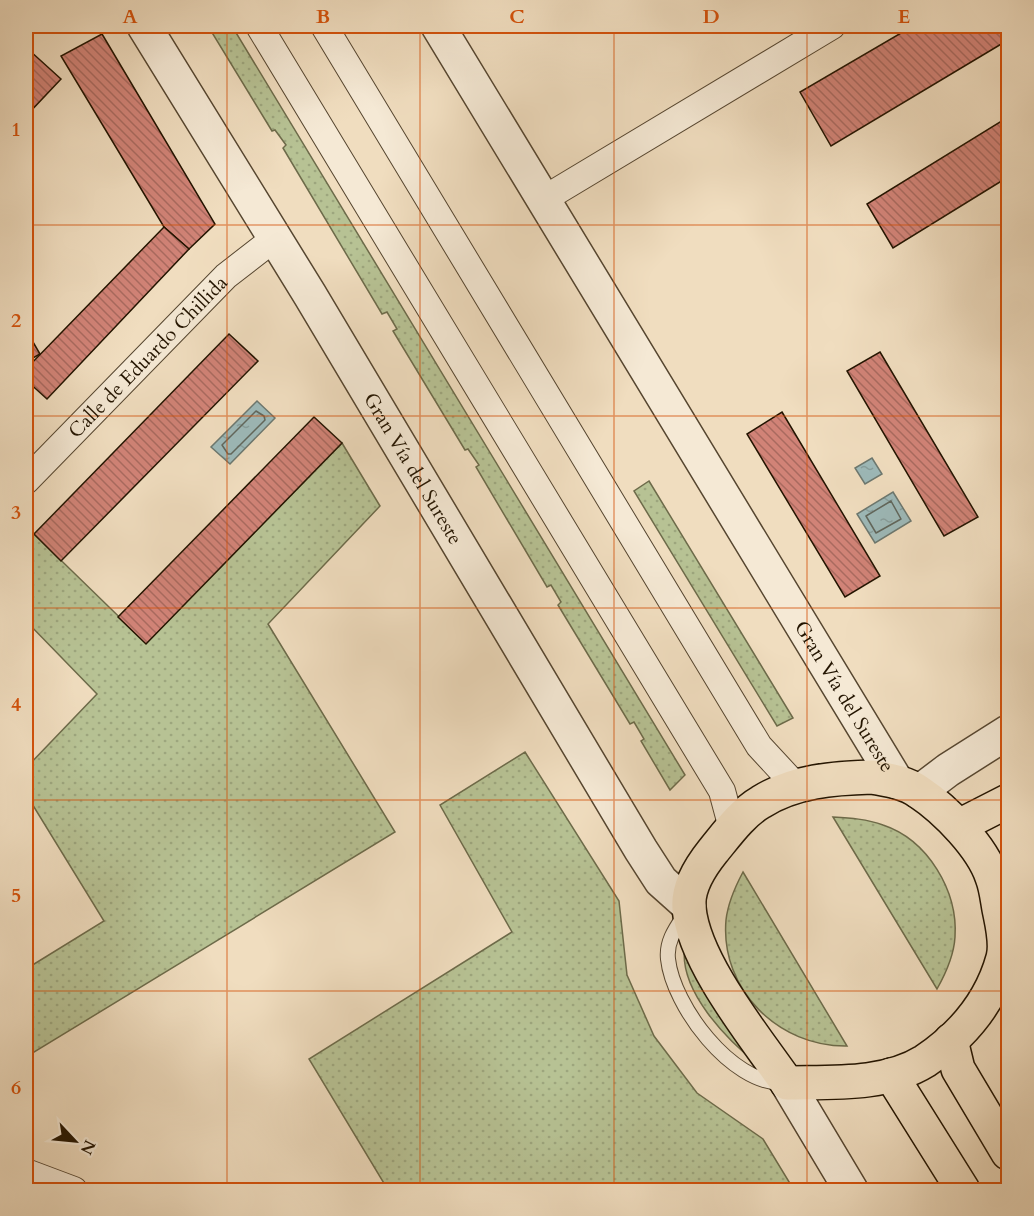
<svg xmlns="http://www.w3.org/2000/svg" width="1034" height="1216" font-family="Cardo,serif">
	<style>
		.green { fill: url(#green-dots); stroke: #6d6b4a; stroke-width: 1.5 }
		.water { fill: url(#water-ripples); stroke: #6c7870; stroke-width: 1.5 }
		.lines { fill: none; stroke-linecap: round; stroke-linejoin: round }
		.shore { stroke: #60675d; stroke-width: 1.5 }
		.building { fill: url(#building-back-hatch); stroke: #231400; stroke-width: 1.5 }
		.service-casing { stroke: #564630; stroke-width: 16 }
		.minor-casing { stroke: #564630; stroke-width: 28 }
		.tertiary-casing { stroke: #564630; stroke-width: 36 }
		.primary-casing { stroke: #231400; stroke-width: 36 }
		.service { stroke: #f5e9d5; stroke-width: 14 }
		.minor { stroke: #f5e9d5; stroke-width: 26 }
		.tertiary { stroke: #f5e9d5; stroke-width: 33 }
		.primary { stroke: #f0ddbf; stroke-width: 33 }
		.grid { fill: none; stroke: #d4520b; stroke-width: 1.5; stroke-opacity: 0.55 }
		.labels { text-anchor: middle; dominant-baseline: central; stroke-width: 4.5; stroke-linejoin: round; paint-order: stroke }
		.street-label { font-size: 20px; fill: #231400; stroke: #f5e9d5 }
		.neatline { fill: none; stroke: #d4520b; stroke-width: 2 }
		.grid-label { font-size: 20px; text-anchor: middle; font-weight: bold; fill: #d4520b }
	</style>
	<defs>
		<pattern id="green-dots" width="8" height="8" patternUnits="userSpaceOnUse" patternTransform="scale(1.5)"><rect width="8" height="8" fill="#b7c294"/><path d="M2 2h.1M6 6h.1" fill="none" stroke="#9da67e" stroke-width="1.8" stroke-linecap="round"/></pattern>
		<pattern id="water-ripples" width="26" height="14" patternUnits="userSpaceOnUse" patternTransform="scale(1.5)"><rect width="26" height="14" fill="#9dbaba"/><path d="M2 4q2-2 4 0t4 0M15 11q2-2 4 0t4 0" fill="none" stroke="#879f9e"/></pattern>
		<pattern id="building-back-hatch" width="6" height="6" patternUnits="userSpaceOnUse" patternTransform="scale(1.5)"><rect width="6" height="6" fill="#d18377"/><path d="M-1 5l2 2M0 0l6 6M5-1l2 2" fill="none" stroke="#a96a5f"/></pattern>
	</defs>
	<rect width="100%" height="100%" fill="#f0ddbf"/>
	<filter id="stains"><feTurbulence type="fractalNoise" baseFrequency=".00333" numOctaves="4"/><feColorMatrix values="0 0 0 0 .2 0 0 0 0 .09 0 0 0 0 .02 0 0 0 .5 -.17"/></filter>
	<radialGradient id="worn" r=".72"><stop offset=".6" stop-color="#630" stop-opacity="0"/><stop offset="1" stop-color="#630" stop-opacity=".3"/></radialGradient>
	<g class="green">
		<path d="M208 26H232L685 775 670 790 641 741 644 739 634 722 630 724 558 605 561 602 551 585 547 587 476 467 479 465 468 449 465 450 393 331 397 329 387 312 382 314 283 148 286 145 275 130 272 131Z"/>
		<path d="M342 443 380 506 268 624 395 832 26 1057V969L104 921 26 794V768L97 694 26 621V543L34 534 146 643Z"/>
		<path d="M649 481 793 718 777 726 634 491Z"/>
		<path d="M525 752 619 901 627 975 654 1036 697 1093 763 1139 794 1190H388L309 1059 512 932 440 805Z"/>
		<path d="M833 817C850 818 867 819 883 825 928 840 958 891 955 937 954 955 946 973 937 989Z"/>
		<path d="M743 872 847 1046C779 1047 720 990 726 920 728 902 735 887 743 872Z"/>
		<path d="M685 945 760 1066C728 1041 677 990 685 945Z"/>
	</g>
	<g class="water">
		<path d="M257 401 275 418 230 464 211 447Z"/>
		<path d="M872 458 882 474 865 484 855 468Z"/>
		<path d="M893 492 911 521 875 543 857 514Z"/>
	</g>
	<g class="lines">
		<g class="shore">
			<path d="M256 411 264 416 265 420 231 454H228L222 445Z"/>
			<path d="M891 501 901 519 876 533 866 516Z"/>
		</g>
	</g>
	<g class="building">
		<path d="M913 26H1008V40L831 146 800 92Z"/>
		<path d="M102 34 215 224 189 249 164 227 61 56Z"/>
		<path d="M29 50 61 79 26 116V53Z"/>
		<path d="M1008 117V177L893 248 867 204Z"/>
		<path d="M164 227 189 249 47 399 26 380V369Z"/>
		<path d="M26 330 40 354 26 362Z"/>
		<path d="M229 334 258 361 61 561 34 534Z"/>
		<path d="M880 352 978 517 944 536 847 371Z"/>
		<path d="M782 412 880 576 845 597 747 434Z"/>
		<path d="M314 417 342 443 146 644 118 617Z"/>
	</g>
	<g class="lines">
		<g class="service-casing">
			<path id="service" d="M686 913C676 928 666 941 668 959 673 1006 731 1083 782 1083"/>
		</g>
		<g class="minor-casing">
			<g id="minor">
				<path d="M259 26 722 791 732 828"/>
				<path d="M324 26 759 746 796 786"/>
				<path d="M544 199 832 26"/>
				<path id="s1" d="M26 481 226 276 275 238"/>
				<path d="M26 1172 74 1190"/>
			</g>
		</g>
		<g class="tertiary-casing">
			<g id="tertiary">
				<path id="s2" d="M144 26 310 295 641 850 661 881 689 906"/>
				<path id="s3" d="M438 26 897 782"/>
				<path d="M919 792 948 770 1008 732"/>
				<path d="M787 1083 851 1190"/>
			</g>
		</g>
		<g class="primary-casing">
			<g id="primary">
				<path d="M872 777C888 780 905 782 919 792 946 810 982 847 992 877 996 887 997 898 999 909 1002 924 1007 943 1003 958 991 1002 962 1036 925 1061 885 1086 831 1082 787 1083 756 1038 694 963 689 908 687 888 701 866 713 851 727 834 742 813 761 802 794 781 834 778 872 777Z"/>
				<path d="M959 826 1008 801"/>
				<path d="M951 1040 958 1069 1008 1153"/>
				<path d="M891 1075 963 1190"/>
			</g>
		</g>
		<use href="#service" class="service"/>
		<use href="#minor" class="minor"/>
		<use href="#tertiary" class="tertiary"/>
		<use href="#primary" class="primary"/>
	</g>
	<path class="grid" d="M227 26V1190M420 26V1190M614 26V1190M807 26V1190M26 225H1008M26 416H1008M26 608H1008M26 800H1008M26 991H1008"/>
	<g class="labels">
		<g class="street-label">
			<text stroke="none"><textPath href="#s1" startOffset="174">Calle de Eduardo Chillida</textPath></text>
			<text stroke="none"><textPath href="#s2" startOffset="518">Gran Vía del Sureste</textPath></text>
			<text stroke="none"><textPath href="#s3" startOffset="784">Gran Vía del Sureste</textPath></text>
		</g>
	</g>
	<rect width="1034" height="1216" fill="none" stroke="#f0ddbf" stroke-width="66"/>
	<g transform="translate(75 1141) rotate(116)" stroke="#f5e9d5" stroke-width="4.5" paint-order="stroke">
	<path d="M0-4.5L10 22L0 15L-10 22Z" fill="#231400"/>
	<text y="-9" font-size="16" font-weight="bold" text-anchor="middle" fill="#231400">N</text>
	</g>
	<rect x="33" y="33" width="968" height="1150" class="neatline"/>
	<g class="grid-label">
		<text x="130" y="23">A</text>
		<text x="323" y="23">B</text>
		<text x="517" y="23">C</text>
		<text x="711" y="23">D</text>
		<text x="904" y="23">E</text>
		<text x="16" y="136">1</text>
		<text x="16" y="327">2</text>
		<text x="16" y="519">3</text>
		<text x="16" y="711">4</text>
		<text x="16" y="902">5</text>
		<text x="16" y="1094">6</text>
	</g>
	<rect width="100%" height="100%" filter="url(#stains)"/>
	<rect width="100%" height="100%" fill="url(#worn)"/>
</svg>
